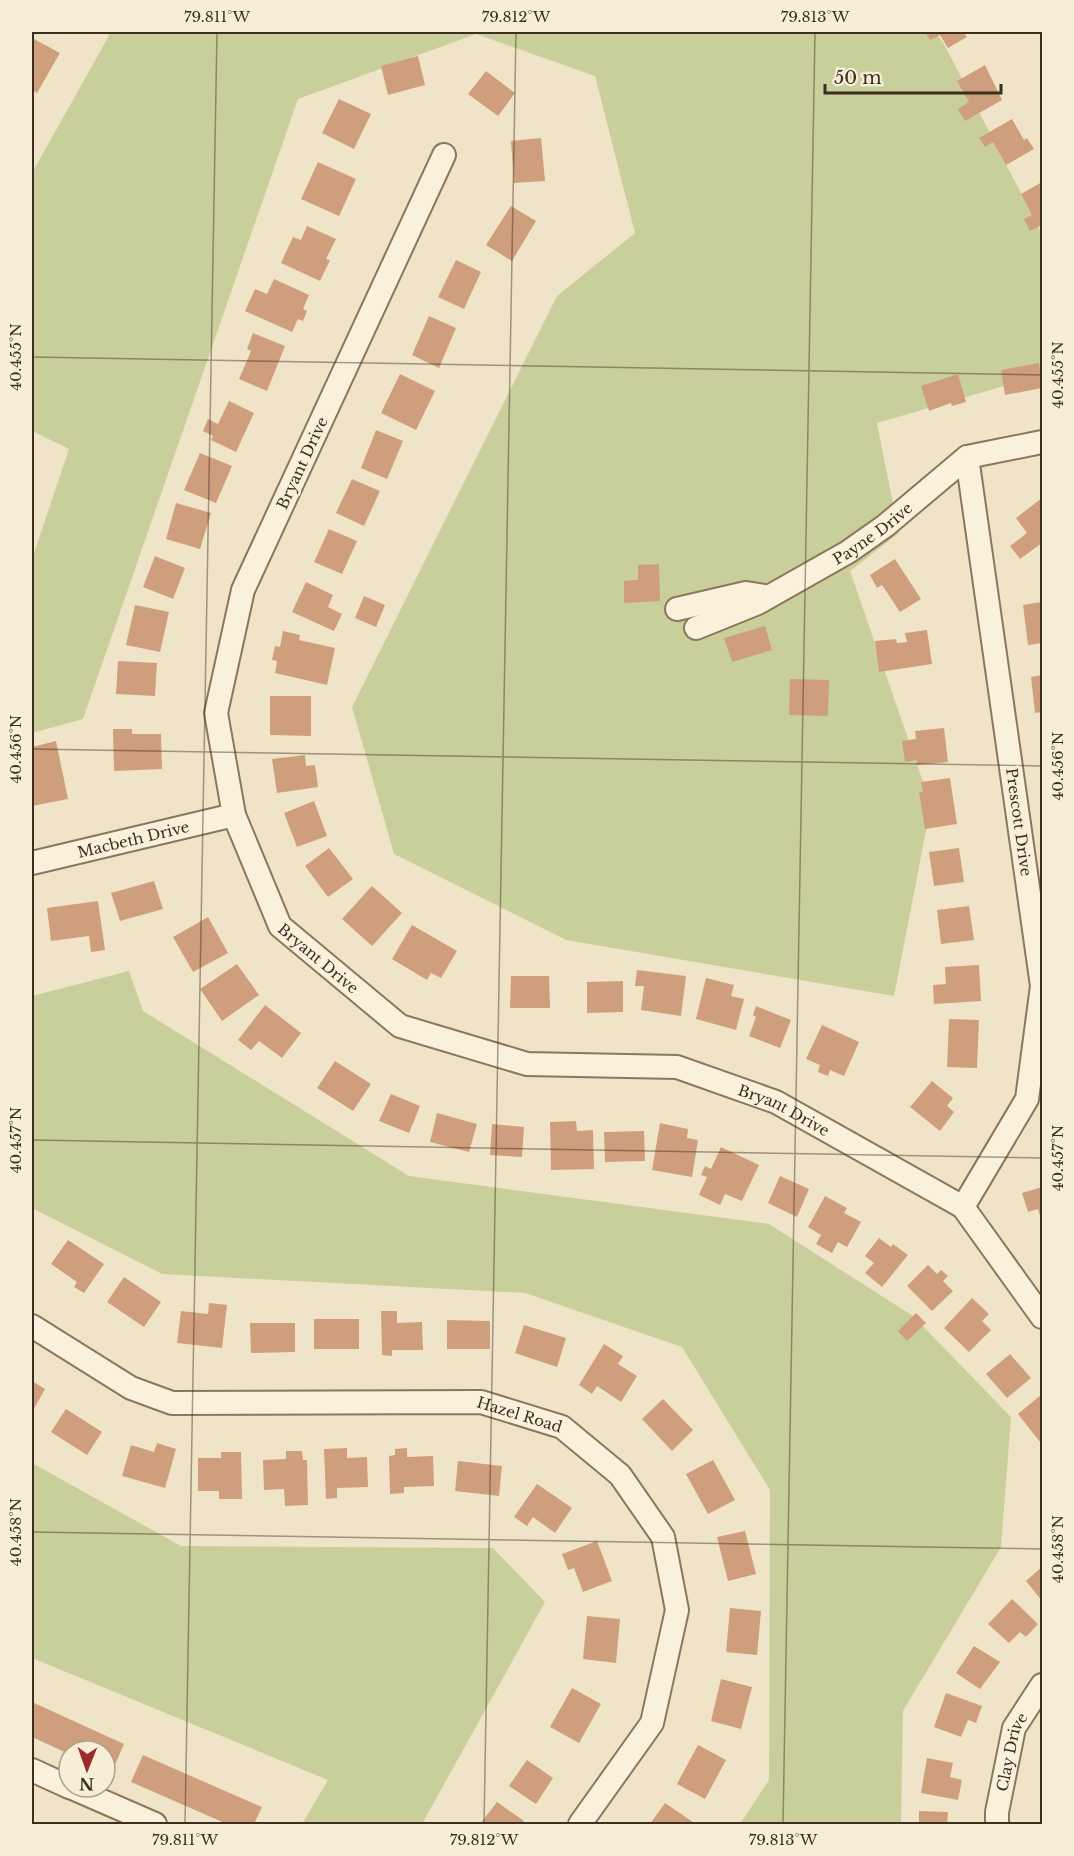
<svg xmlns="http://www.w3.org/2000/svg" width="1074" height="1856" font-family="'Libre Baskerville',serif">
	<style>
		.green { fill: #c9cf9b }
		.building { fill: #cf9f7d }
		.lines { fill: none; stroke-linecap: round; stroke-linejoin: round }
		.minor-casing { stroke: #8d765c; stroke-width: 26 }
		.minor { stroke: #faf1dc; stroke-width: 22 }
		.ticks { fill: none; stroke: #3d2e20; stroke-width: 1.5; stroke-opacity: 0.45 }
		.labels { text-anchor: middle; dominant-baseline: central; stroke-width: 5; stroke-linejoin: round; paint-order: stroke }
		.street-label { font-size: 15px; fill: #3d2e20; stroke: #f7eed8 }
		.neatline { fill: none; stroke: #3d2e20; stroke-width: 2 }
		.ticks-label { font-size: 15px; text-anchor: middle; fill: #3d2e20 }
	</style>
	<rect width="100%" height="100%" fill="#f0e4c8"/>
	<g class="green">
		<path d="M111 32H935L944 44 1042 234V375L877 423 899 533 850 571 931 805 894 996 566 940 394 854 352 707 557 296 635 233 595 76 476 34 298 99 83 719 32 733V559L69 449 32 431V173Z"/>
		<path d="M129 971 143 1011 409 1176 769 1224 913 1316 1011 1417 1001 1547 903 1711 901 1824H740L769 1780 770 1490 682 1347 525 1293 162 1274 32 1208V996Z"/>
		<path d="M32 1463 181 1546 493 1548 545 1602 422 1824H302L328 1780 32 1658Z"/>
	</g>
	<g class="building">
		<path d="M925 32H963L967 37 948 48 940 35 930 40Z"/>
		<path d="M32 38 60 53 37 93 32 90Z"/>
		<path d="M418 56 425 85 388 95 381 66Z"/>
		<path d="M985 65 1002 100 965 121 958 109 969 102 957 81Z"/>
		<path d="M486 71 515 93 498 116 468 94Z"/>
		<path d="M339 99 371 114 354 149 322 133Z"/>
		<path d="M1012 119 1024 140 1027 138 1034 149 1006 165 993 142 985 147 979 138Z"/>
		<path d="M541 138 545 181 514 183 511 141Z"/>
		<path d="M318 162 356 179 339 216 301 199Z"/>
		<path d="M1042 182V225L1030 231 1024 219 1032 215 1021 194Z"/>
		<path d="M511 206 536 221 512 261 486 245Z"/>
		<path d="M307 226 336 239 326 259 330 260 320 281 281 263 293 237 301 240Z"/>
		<path d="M456 260 481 272 464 309 438 297Z"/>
		<path d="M274 279 309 295 303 309 307 311 303 321 298 319 292 332 245 311 255 289 267 294Z"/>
		<path d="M429 316 456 328 439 368 412 355Z"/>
		<path d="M253 333 285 346 267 391 239 379 251 351 247 349Z"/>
		<path d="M1039 363 1042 388 1005 395 1001 370Z"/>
		<path d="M400 374 435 391 416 430 381 413Z"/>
		<path d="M958 374 966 402 952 406 951 403 929 411 921 386Z"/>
		<path d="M229 401 254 413 236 452 211 440 213 436 203 431 208 419 218 424Z"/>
		<path d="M376 430 403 441 387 479 361 468Z"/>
		<path d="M200 453 232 466 216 503 184 490Z"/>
		<path d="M352 479 380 491 364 526 336 513Z"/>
		<path d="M1042 498V543L1020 559 1010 546 1027 533 1016 518Z"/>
		<path d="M176 503 211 513 200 549 166 539Z"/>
		<path d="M329 529 357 541 342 574 314 562Z"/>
		<path d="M155 556 185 568 173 599 143 587Z"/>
		<path d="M895 559 921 599 900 612 882 585 877 588 870 575Z"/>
		<path d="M659 564 660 601 624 603V581L638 580V565Z"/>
		<path d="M306 582 333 595 328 607 342 614 334 631 292 612Z"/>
		<path d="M364 596 385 605 376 627 355 618Z"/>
		<path d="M1042 602V643L1028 645 1023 605Z"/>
		<path d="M135 605 169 612 160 652 126 645Z"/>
		<path d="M765 626 772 650 732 662 724 638Z"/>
		<path d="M927 630 932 664 879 672 875 641 896 639 897 643 907 642 905 633Z"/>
		<path d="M283 631 300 635 299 640 335 648 327 685 275 673 277 661 272 660 275 646 280 647Z"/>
		<path d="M118 661 157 663 155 696 116 694Z"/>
		<path d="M1042 675V712L1035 713 1031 677Z"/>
		<path d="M790 679 829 680 828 716 789 715Z"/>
		<path d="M270 696H311V736L270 735Z"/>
		<path d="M944 728 948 762 917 765 916 760 905 762 902 741 916 739 915 731Z"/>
		<path d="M113 729H132V734H161L162 769 114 771Z"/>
		<path d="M56 741 68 799 32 806V775L34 774 32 747Z"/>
		<path d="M305 755 306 766 315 765 318 787 277 793 272 759Z"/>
		<path d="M950 778 957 824 925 829 919 792H923L921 782Z"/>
		<path d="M314 801 327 836 297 847 284 813Z"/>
		<path d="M329 848 353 879 328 897 305 866Z"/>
		<path d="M959 848 964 882 934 886 929 852Z"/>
		<path d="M154 881 163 909 120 921 111 893Z"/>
		<path d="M372 886 402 913 372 946 342 919Z"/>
		<path d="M98 901 105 950 91 952 89 936 51 941 47 908Z"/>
		<path d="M969 906 974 940 941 944 937 910Z"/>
		<path d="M208 917 228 953 193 972 173 937Z"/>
		<path d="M412 925 457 951 441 978 431 973 427 980 392 959Z"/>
		<path d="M237 964 259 995 222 1021 200 989Z"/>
		<path d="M979 965 981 1001 934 1004 933 985 946 984 945 967Z"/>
		<path d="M637 970 686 976 681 1016 641 1010 644 986H635Z"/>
		<path d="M511 976H549L550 1008H510Z"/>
		<path d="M706 978 734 985 731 996 744 999 736 1030 696 1019Z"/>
		<path d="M623 981V1012L587 1013V982Z"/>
		<path d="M265 1005 301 1033 282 1058 259 1041 251 1050 238 1040Z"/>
		<path d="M756 1006 791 1020 780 1048 749 1036 756 1017 753 1015Z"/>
		<path d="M949 1019 979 1020 977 1068 947 1067Z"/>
		<path d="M822 1025 859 1042 844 1076 830 1070 828 1076 818 1072 820 1065 806 1059Z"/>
		<path d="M335 1061 371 1084 353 1111 317 1088Z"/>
		<path d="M932 1081 953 1098 947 1106 954 1112 940 1131 910 1107Z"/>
		<path d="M391 1094 420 1106 409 1133 379 1121Z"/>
		<path d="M437 1113 477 1124 469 1152 430 1142Z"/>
		<path d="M576 1121 577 1131 593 1130 594 1169 551 1170 550 1122Z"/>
		<path d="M660 1123 688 1129 687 1138 698 1140 692 1177 652 1170Z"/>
		<path d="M492 1124 524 1127 522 1157 490 1155Z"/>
		<path d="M644 1131 645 1161 605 1162 604 1132Z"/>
		<path d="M721 1147 759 1165 742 1201 725 1194 720 1205 699 1195 707 1177 701 1175 705 1166 711 1169Z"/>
		<path d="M780 1176 809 1189 797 1217 768 1203Z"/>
		<path d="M1042 1187V1222L1038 1209 1028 1212 1022 1193Z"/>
		<path d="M825 1196 847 1208 844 1213 861 1222 847 1247 838 1242 832 1253 816 1244 821 1235 808 1227Z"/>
		<path d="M879 1238 891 1247 893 1244 908 1255 882 1287 865 1273 874 1263 865 1256Z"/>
		<path d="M68 1240 104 1264 84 1293 74 1287 77 1282 51 1264Z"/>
		<path d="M928 1265 937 1274 941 1270 948 1276 943 1281 953 1291 932 1311 907 1286Z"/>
		<path d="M124 1277 161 1302 144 1327 107 1302Z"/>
		<path d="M972 1298 989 1314 982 1321 991 1330 969 1352 944 1328Z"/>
		<path d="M209 1303 227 1305 222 1348 177 1343 181 1311 208 1314Z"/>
		<path d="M381 1311H397V1323L422 1322 423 1350H392V1356L382 1355Z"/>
		<path d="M916 1313 926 1323 907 1341 898 1331Z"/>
		<rect x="314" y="1319" width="45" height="30"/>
		<path d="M447 1320 490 1321V1349H447Z"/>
		<path d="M250 1323H295V1352L251 1353Z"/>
		<path d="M524 1325 566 1338 557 1367 515 1353Z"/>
		<path d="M604 1344 623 1356 618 1364 637 1376 621 1402 597 1386 592 1394 579 1385Z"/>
		<path d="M1010 1354 1031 1378 1007 1398 986 1374Z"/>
		<path d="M32 1381 45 1389 32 1412Z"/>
		<path d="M1042 1394V1440L1040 1442 1018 1414Z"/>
		<path d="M663 1399 693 1430 672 1451 642 1419Z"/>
		<path d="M66 1409 102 1432 87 1455 51 1432Z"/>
		<path d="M157 1443 176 1449 165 1488 122 1476 131 1445 154 1452Z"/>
		<path d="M347 1448V1458L367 1457 368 1487 337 1488V1498L326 1499 324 1449Z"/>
		<path d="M407 1448V1457L433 1456 434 1486 404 1487V1493L390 1494 389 1456 395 1455V1449Z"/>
		<path d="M286 1451H302L303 1460H307L308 1505 285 1506 284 1489 264 1490 263 1460 286 1459Z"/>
		<path d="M221 1452H241L242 1499H219V1491H198V1458H221Z"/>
		<path d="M713 1460 735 1500 708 1514 686 1474Z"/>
		<path d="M458 1461 502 1466 499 1496 455 1491Z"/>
		<path d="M537 1484 572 1508 555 1533 533 1517 527 1526 514 1517Z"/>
		<path d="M745 1531 756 1574 728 1581 717 1537Z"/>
		<path d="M597 1541 612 1581 583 1592 574 1568 568 1570 562 1554Z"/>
		<path d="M1042 1567V1601L1026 1581Z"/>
		<path d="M1012 1599 1038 1624 1026 1637 1020 1632 1009 1643 988 1624Z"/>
		<path d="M730 1608 761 1611 757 1655 726 1652Z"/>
		<path d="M587 1616 620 1619 616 1663 583 1659Z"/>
		<path d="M974 1646 1000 1662 980 1689 956 1673Z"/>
		<path d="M721 1679 752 1687 741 1729 711 1721Z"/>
		<path d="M572 1688 601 1704 579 1743 550 1727Z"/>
		<path d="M946 1693 982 1706 976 1723 968 1720 961 1737 934 1727Z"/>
		<path d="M32 1702 124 1744 111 1774 105 1771V1751H69V1754L32 1737Z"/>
		<path d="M698 1745 726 1760 705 1799 677 1784Z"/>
		<path d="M143 1755 262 1807 254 1824H227L131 1782Z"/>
		<path d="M927 1758 953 1763 950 1777 962 1780 958 1800 921 1793Z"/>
		<path d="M527 1760 553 1778 536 1804 509 1786Z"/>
		<path d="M497 1802 524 1821 521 1824H480Z"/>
		<path d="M665 1803 693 1822 692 1824H650Z"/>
		<path d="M919 1811 948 1812 947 1824H919Z"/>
	</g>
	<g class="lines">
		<g class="minor-casing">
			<g id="minor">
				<path id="s1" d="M444 155 243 590 216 713 234 815 280 926 400 1026 527 1064 677 1067 776 1102 963 1207 1042 1317"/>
				<path d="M677 609 746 593 764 596"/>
				<path id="s2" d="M696 628 758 603 848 552 885 526 967 457 1042 442"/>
				<path id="s3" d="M32 863 234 815"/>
				<path d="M963 1207 1027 1099 1042 986 967 457"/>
				<path id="s4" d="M32 1326 131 1388 172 1403 481 1402 562 1427 620 1475 663 1537 677 1610 652 1723 580 1824"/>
				<path d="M32 1770 69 1787"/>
				<path d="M70 1787 155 1824"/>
				<path id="s5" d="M997 1824V1812L1014 1728 1042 1685"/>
			</g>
		</g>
		<use href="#minor" class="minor"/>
	</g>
	<path class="ticks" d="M32 357 1042 375M32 749 1042 766M32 1140 1042 1158M32 1532 1042 1549M185 1824 217 32M484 1824 516 32M783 1824 815 32"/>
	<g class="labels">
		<g class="street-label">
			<text transform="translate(302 463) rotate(-65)">Bryant Drive</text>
			<text stroke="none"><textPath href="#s2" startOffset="201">Payne Drive</textPath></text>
			<text transform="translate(1019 822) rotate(82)">Prescott Drive</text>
			<text stroke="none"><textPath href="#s3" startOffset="104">Macbeth Drive</textPath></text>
			<text stroke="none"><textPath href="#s1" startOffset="879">Bryant Drive</textPath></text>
			<text stroke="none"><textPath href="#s1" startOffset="1383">Bryant Drive</textPath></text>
			<text stroke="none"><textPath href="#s4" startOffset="510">Hazel Road</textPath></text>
			<text stroke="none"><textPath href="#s5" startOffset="74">Clay Drive</textPath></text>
		</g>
	</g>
	<rect width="1074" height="1856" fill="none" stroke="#f7eed8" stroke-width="66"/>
	<g transform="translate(87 1769) rotate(181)"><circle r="28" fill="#f7eed8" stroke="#ada18e" stroke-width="1.5"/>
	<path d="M0-4.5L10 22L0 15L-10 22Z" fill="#9e2a2b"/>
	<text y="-9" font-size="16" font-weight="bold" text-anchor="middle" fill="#3d2e20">N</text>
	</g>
	<path d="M825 84v9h176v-9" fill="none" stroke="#3d2e20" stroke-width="3"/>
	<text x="834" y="84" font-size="18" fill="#3d2e20" stroke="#f7eed8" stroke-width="4.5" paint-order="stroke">50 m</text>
	<rect x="33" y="33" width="1008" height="1790" class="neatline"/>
	<g class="ticks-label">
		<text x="217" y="22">79.811°W</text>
		<text x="516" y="22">79.812°W</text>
		<text x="815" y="22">79.813°W</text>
		<text transform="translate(16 357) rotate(-90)" y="5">40.455°N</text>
		<text transform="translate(1058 375) rotate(-90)" y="5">40.455°N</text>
		<text transform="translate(16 749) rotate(-90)" y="5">40.456°N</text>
		<text transform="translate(1058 766) rotate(-90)" y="5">40.456°N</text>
		<text transform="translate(16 1140) rotate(-90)" y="5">40.457°N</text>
		<text transform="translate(1058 1158) rotate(-90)" y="5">40.457°N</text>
		<text transform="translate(16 1532) rotate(-90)" y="5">40.458°N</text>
		<text transform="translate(1058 1549) rotate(-90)" y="5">40.458°N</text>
		<text x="185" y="1845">79.811°W</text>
		<text x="484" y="1845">79.812°W</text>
		<text x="783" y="1845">79.813°W</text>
	</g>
</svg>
